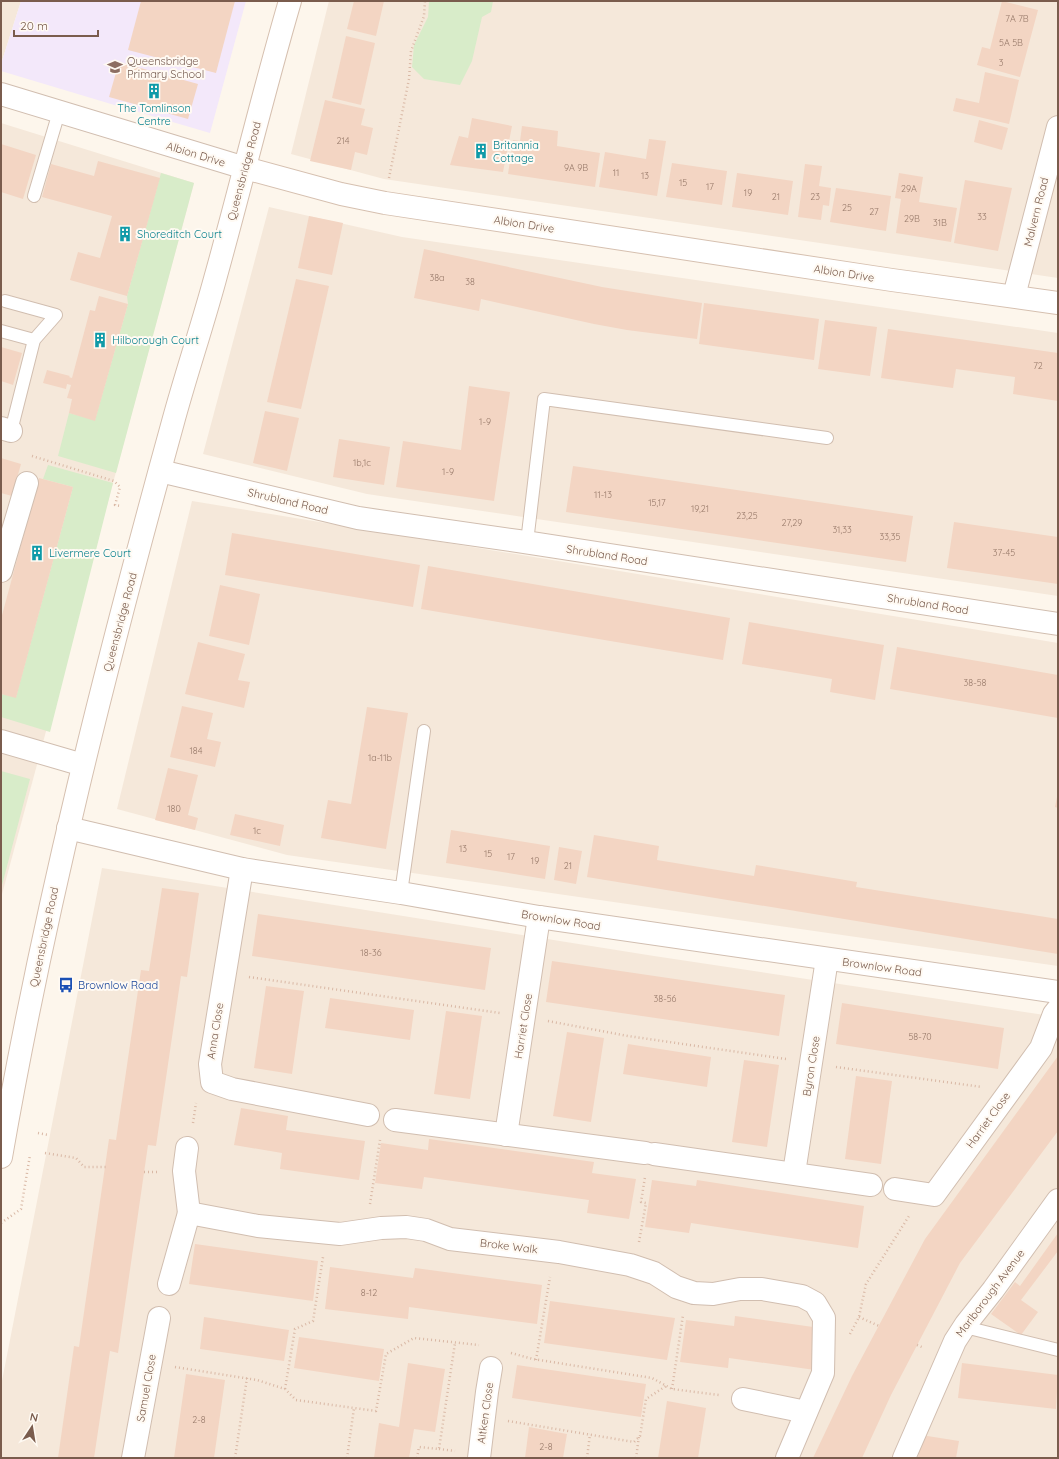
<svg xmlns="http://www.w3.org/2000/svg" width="1059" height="1459" font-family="Quicksand,sans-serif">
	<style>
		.residential { fill: #f5e8da }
		.education { fill: #f3e8fa }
		.green { fill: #d8ecc9 }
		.building { fill: #f3d5c3 }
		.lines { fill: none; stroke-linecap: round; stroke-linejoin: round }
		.lane-casing { stroke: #d1beb0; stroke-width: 14 }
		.street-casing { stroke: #d1beb0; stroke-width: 24 }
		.secondary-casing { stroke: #d6c0b0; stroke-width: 24 }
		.path { stroke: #d9b8a5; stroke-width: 2.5; stroke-dasharray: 1 3; stroke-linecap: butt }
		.lane { stroke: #fff; stroke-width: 12 }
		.street { stroke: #fff; stroke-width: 22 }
		.secondary { stroke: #fff; stroke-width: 22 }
		.labels { text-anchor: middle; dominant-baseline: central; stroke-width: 4; stroke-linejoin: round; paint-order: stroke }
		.number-label { font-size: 9px; fill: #987a6a }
		.education-label { font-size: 11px; fill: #785e54; stroke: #fffaf3; text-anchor: start }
		.culture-label { font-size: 11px; fill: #0d838f; stroke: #fffaf3; text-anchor: start }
		.street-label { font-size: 11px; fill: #7a5c4d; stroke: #fffaf3 }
		.transit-label { font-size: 11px; fill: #164399; stroke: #fffaf3; text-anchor: start }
	</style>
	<rect width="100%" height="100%" fill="#fdf6ec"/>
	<g class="residential">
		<path d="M1 1H21L1 64Z"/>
		<path d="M329 1H1058V278L384 179 291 154Z"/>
		<path d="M1 123 194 183 1 898Z"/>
		<path d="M269 207 402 237 1058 333V596L367 494 203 454Z"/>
		<path d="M192 501 1058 643V966L287 855 117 809Z"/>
		<path d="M102 868 654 956 1058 1017V1458H1V1386Z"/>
	</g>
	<path class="education" d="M21 1H246L210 133 111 104 1 71V64Z"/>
	<g class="green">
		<path d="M429 1H493L491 12 482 17 472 61 460 85 424 79 412 67 414 45 428 17Z"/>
		<path d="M161 173 194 183 116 473 58 456 69 413 95 420 128 304 127 296Z"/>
		<path d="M48 465 113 483 50 732 1 717V694L16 697 73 487 43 479Z"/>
		<path d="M1 771 30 779 1 889Z"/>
	</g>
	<g class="building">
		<path d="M141 1H235L216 73 128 50Z"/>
		<path d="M354 1H384L376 36 347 29Z"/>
		<path d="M1002 1 1038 10 1020 77 977 65 982 47 990 49Z"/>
		<path d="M346 36 375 43 361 105 332 98Z"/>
		<path d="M119 62 198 84 188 119 109 97Z"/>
		<path d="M985 72 1019 80 1009 124 953 111 956 98 979 103Z"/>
		<path d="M325 100 365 109 361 125 373 128 367 155 355 152 351 170 310 161Z"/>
		<path d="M472 118 512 126 503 172 450 165 459 136 468 138Z"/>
		<path d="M979 120 1008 128 1002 150 974 142Z"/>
		<path d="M522 126 558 131 557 146 600 153 595 187 508 174 513 140 520 141Z"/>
		<path d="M649 139 666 141 657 196 599 187 605 152 646 159Z"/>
		<path d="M1 144 36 155 23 199 1 192Z"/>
		<path d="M98 161 160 178 127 296 70 280 78 252 100 258 112 216 42 197 51 164 94 176Z"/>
		<path d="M672 163 727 171 722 205 666 197Z"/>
		<path d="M805 164 822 166 819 186 831 188 829 206 823 205 821 220 798 217Z"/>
		<path d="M737 173 793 181 788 215 732 207Z"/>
		<path d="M899 173 923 177 919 202 957 208 951 242 896 233 901 199 895 198Z"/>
		<path d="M965 180 1012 188 998 251 954 243Z"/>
		<path d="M836 188 891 196 886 231 830 222Z"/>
		<path d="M309 216 343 223 332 275 298 268Z"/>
		<path d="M424 249 602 287 702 303 697 339 627 330 594 324 481 299 479 311 414 298Z"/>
		<path d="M296 279 329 286 301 409 267 402Z"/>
		<path d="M99 296 128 304 95 421 69 413 72 399 67 398 71 385 67 384 66 389 43 383 47 370 70 376 69 377 72 378 90 310 95 311Z"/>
		<path d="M704 303 819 319 814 360 699 344Z"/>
		<path d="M825 320 877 327 870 376 818 369Z"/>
		<path d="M888 329 1058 353V401L1013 394 1015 377 956 369 953 388 881 378Z"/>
		<path d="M1 347 22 353 13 385 1 381Z"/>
		<path d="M469 386 510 392 494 501 396 487 403 441 461 450Z"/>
		<path d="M265 411 299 418 287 471 253 463Z"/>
		<path d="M339 439 390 447 384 485 333 477Z"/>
		<path d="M1 458 21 464 12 496 1 493Z"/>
		<path d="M573 466 913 516 906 562 566 512Z"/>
		<path d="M39 478 73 487 16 698 1 694V619Z"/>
		<path d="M954 522 1058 537V584L947 568Z"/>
		<path d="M232 533 420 565 413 607 225 575Z"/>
		<path d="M428 566 730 618 723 660 421 609Z"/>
		<path d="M220 585 260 594 249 645 209 636Z"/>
		<path d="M749 622 884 645 875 700 830 692 832 679 742 664Z"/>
		<path d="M198 642 245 654 238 680 250 682 244 708 185 694Z"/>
		<path d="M897 647 1058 675V718L890 689Z"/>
		<path d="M182 706 213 713 207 739 221 742 215 767 170 757Z"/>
		<path d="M367 707 408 713 386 849 321 838 328 800 351 804Z"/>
		<path d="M168 768 198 775 188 815 198 818 195 830 155 820Z"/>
		<path d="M1057 797H1058V808L1055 807Z"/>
		<path d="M235 814 284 825 280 846 230 835Z"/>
		<path d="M451 830 550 846 545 879 446 863Z"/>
		<path d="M594 835 659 846 657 860 754 876 756 865 857 882 856 887 1058 919V954L587 877Z"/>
		<path d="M559 847 582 851 576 884 554 880Z"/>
		<path d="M162 888 199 893 187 977 181 976 156 1146 148 1145 118 1353 110 1351 94 1458H58L74 1346 79 1347 109 1139 116 1140 141 970 149 971Z"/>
		<path d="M258 914 491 948 485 990 252 956Z"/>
		<path d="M552 961 785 995 779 1036 546 1002Z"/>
		<path d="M266 986 304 991 292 1074 254 1068Z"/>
		<path d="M330 998 414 1010 410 1040 325 1028Z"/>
		<path d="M842 1003 1004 1028 998 1069 836 1044Z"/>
		<path d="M446 1011 482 1016 470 1099 434 1094Z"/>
		<path d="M567 1032 604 1038 591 1122 553 1116Z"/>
		<path d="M628 1044 711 1057 707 1087 623 1074Z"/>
		<path d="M1058 1056V1131L960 1263 891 1395 862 1458H813L852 1376 925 1239Z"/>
		<path d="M744 1060 779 1065 767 1147 732 1142Z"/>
		<path d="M856 1076 892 1081 881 1164 845 1159Z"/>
		<path d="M241 1108 288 1116 286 1130 365 1141 359 1180 280 1169 282 1153 234 1145Z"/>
		<path d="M429 1139 594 1162 592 1173 636 1179 629 1219 587 1213 589 1200 424 1177 422 1189 375 1183 381 1143 428 1150Z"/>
		<path d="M652 1180 696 1186 697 1180 864 1206 858 1248 691 1223 689 1233 645 1227Z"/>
		<path d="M1058 1233V1251L1021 1300 1038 1312 1021 1335 991 1314 1015 1282 1020 1286Z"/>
		<path d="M195 1244 318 1261 313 1301 189 1284Z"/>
		<path d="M330 1267 413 1278 415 1268 542 1285 537 1324 409 1307 408 1319 325 1309Z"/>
		<path d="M550 1301 675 1318 667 1360 544 1343Z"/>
		<path d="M735 1316 820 1328 815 1370 729 1358 728 1368 680 1362 686 1320 734 1326Z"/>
		<path d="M204 1317 289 1330 284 1361 200 1349Z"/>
		<path d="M299 1337 384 1349 379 1381 294 1368Z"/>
		<path d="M408 1363 445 1369 435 1432 414 1429 409 1458H374L379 1423 399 1427Z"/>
		<path d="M962 1363 1058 1375 1056 1409 958 1398Z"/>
		<path d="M517 1365 646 1384 641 1417 512 1398Z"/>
		<path d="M186 1374 225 1380 214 1458H174Z"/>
		<path d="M667 1401 706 1408 698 1458H658Z"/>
		<path d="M529 1427 567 1434 563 1458H525Z"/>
		<path d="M921 1435 959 1441 956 1458H918Z"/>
	</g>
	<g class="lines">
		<g class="lane-casing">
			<g id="lane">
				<path d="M34 196 59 112"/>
				<path d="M5 301 56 315 34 340 11 431"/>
				<path d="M1 331 34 340"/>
				<path d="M527 542 544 399 827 438"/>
				<path d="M401 893 424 731"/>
				<path d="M966 1324 973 1329 1058 1350"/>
			</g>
		</g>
		<g class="street-casing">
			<g id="street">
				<path d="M1 94 245 168"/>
				<path d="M1014 296 1058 127"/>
				<path d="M1 428 11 431"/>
				<path d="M160 471 358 518 518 541 1058 624"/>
				<path d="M1 571 27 483"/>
				<path d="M1 741 83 765"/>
				<path d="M68 828 242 869 401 893 539 917 1058 992"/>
				<path d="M242 869 210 1064 212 1082 232 1089 368 1115"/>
				<path d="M395 1120 645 1153"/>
				<path d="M506 1135 539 917"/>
				<path d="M187 1148 184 1171 189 1213 258 1226 340 1234 381 1228 406 1227 426 1230 450 1239 559 1252 630 1265 654 1273 676 1287 694 1293 713 1294 740 1289H762L802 1296 815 1303 824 1318 823 1373 787 1458"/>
				<path d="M654 1154 871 1185"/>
				<path d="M794 1173 827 959"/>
				<path d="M895 1189 934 1195 1041 1048 1054 1014 1058 1009"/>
				<path d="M169 1284 189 1213"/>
				<path d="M743 1399 806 1412"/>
				<path d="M133 1458 159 1318"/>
				<path d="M479 1458 487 1392 491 1368"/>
				<path d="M904 1458 955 1341 966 1324 993 1290 1058 1200"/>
			</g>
		</g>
		<g class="secondary-casing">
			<g id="secondary">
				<path d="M245 168 341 194 385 203 892 280 1058 303"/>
				<path d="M1 1157C44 909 106 665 173 422 186 374 202 327 215 279 241 186 263 93 290 1"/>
			</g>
		</g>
		<g class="path">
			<path d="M389 178 409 79 411 51 424 16 425 1"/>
			<path d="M32 456 114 481 120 487 115 505 121 506"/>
			<path d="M1 944H2"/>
			<path d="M249 977 500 1013"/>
			<path d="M548 1021 628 1036 786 1059"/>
			<path d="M836 1067 982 1087"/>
			<path d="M193 1123 196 1103"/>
			<path d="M38 1133 48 1135"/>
			<path d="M45 1153 76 1158 84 1167H106"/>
			<path d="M144 1172H160"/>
			<path d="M370 1204 380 1140"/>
			<path d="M1 1223 21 1209 30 1155"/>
			<path d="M639 1242 646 1203 641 1202 645 1177"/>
			<path d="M859 1317 879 1326"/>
			<path d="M850 1334 859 1317 866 1284 909 1216"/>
			<path d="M917 1345 924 1348"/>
			<path d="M511 1353 533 1359 652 1378 672 1389 719 1395"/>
			<path d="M536 1360 550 1277"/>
			<path d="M175 1367 257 1380 285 1389 296 1400 376 1411 386 1354 414 1338 479 1345"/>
			<path d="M285 1389 295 1329 313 1321 323 1257"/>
			<path d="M672 1389 683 1315"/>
			<path d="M508 1421 634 1442 640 1436 646 1399 666 1386"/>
			<path d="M439 1449 455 1451"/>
			<path d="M235 1458 247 1378"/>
			<path d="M347 1458 354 1408"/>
			<path d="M417 1458 419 1447 439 1449 455 1343"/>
			<path d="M587 1458 590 1434"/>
			<path d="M636 1458 639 1436"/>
		</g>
		<use href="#lane" class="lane"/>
		<use href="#street" class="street"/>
		<use href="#secondary" class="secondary"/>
	</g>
	<defs>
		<g id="school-bare" transform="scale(1.2)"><path d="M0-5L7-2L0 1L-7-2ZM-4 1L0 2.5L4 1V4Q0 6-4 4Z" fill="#8d6e63" stroke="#fffaf3" stroke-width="2.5" paint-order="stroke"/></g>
		<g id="building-bare" transform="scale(1.2)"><path d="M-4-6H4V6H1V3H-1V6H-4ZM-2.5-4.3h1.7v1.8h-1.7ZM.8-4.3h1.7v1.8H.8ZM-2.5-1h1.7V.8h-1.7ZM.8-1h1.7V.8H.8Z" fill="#0f9aa8" stroke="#fffaf3" stroke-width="2.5" paint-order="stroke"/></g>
		<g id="bus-bare" transform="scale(1.2)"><path d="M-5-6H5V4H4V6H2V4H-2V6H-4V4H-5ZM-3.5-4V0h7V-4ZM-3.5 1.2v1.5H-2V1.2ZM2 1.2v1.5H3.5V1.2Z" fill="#1a4fb4" stroke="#fffaf3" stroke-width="2.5" paint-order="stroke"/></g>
	</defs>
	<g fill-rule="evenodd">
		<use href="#school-bare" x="115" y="67"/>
		<use href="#building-bare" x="154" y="91"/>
		<use href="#building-bare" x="481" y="151"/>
		<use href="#building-bare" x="125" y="234"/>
		<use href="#building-bare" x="100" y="340"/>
		<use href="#building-bare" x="37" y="553"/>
		<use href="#bus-bare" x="66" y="985"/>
	</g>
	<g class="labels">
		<g class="number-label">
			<text x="1017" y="18">7A 7B</text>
			<text x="1011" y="42">5A 5B</text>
			<text x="1001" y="62">3</text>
			<text x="343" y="140">214</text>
			<text x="576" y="167">9A 9B</text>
			<text x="616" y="172">11</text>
			<text x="645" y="175">13</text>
			<text x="683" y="182">15</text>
			<text x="710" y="186">17</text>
			<text x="909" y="188">29A</text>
			<text x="748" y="192">19</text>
			<text x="776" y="196">21</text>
			<text x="815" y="196">23</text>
			<text x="847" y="207">25</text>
			<text x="874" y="211">27</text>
			<text x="982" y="216">33</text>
			<text x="912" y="218">29B</text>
			<text x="940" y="222">31B</text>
			<text x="437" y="277">38a</text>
			<text x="470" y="281">38</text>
			<text x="1038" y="365">72</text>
			<text x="485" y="421">1-9</text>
			<text x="362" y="462">1b,1c</text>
			<text x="448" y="471">1-9</text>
			<text x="603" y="494">11-13</text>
			<text x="657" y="502">15,17</text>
			<text x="700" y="508">19,21</text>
			<text x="747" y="515">23,25</text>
			<text x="792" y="522">27,29</text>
			<text x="842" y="529">31,33</text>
			<text x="890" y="536">33,35</text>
			<text x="1004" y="552">37-45</text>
			<text x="975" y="682">38-58</text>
			<text x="196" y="750">184</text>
			<text x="380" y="757">1a-11b</text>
			<text x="174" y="808">180</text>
			<text x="257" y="830">1c</text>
			<text x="463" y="848">13</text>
			<text x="488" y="853">15</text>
			<text x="511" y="856">17</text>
			<text x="535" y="860">19</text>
			<text x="568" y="865">21</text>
			<text x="371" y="952">18-36</text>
			<text x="665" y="998">38-56</text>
			<text x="920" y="1036">58-70</text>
			<text x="369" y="1292">8-12</text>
			<text x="199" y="1419">2-8</text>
			<text x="546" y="1446">2-8</text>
		</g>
		<g class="education-label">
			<text x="127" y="61">Queensbridge<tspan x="127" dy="13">Primary School</tspan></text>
		</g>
		<g class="culture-label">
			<text x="154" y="108" text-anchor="middle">The Tomlinson<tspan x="154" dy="13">Centre</tspan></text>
			<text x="493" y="145">Britannia<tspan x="493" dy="13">Cottage</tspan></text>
			<text x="137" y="234">Shoreditch Court</text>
			<text x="112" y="340">Hilborough Court</text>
			<text x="49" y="553">Livermere Court</text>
		</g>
		<g class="street-label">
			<text transform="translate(196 154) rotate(17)">Albion Drive</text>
			<text transform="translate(244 171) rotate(-75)">Queensbridge Road</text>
			<text transform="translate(1036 212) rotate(-76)">Malvern Road</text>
			<text transform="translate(524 224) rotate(9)">Albion Drive</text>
			<text transform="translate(844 273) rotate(9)">Albion Drive</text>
			<text transform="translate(288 501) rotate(13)">Shrubland Road</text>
			<text transform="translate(607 555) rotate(9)">Shrubland Road</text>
			<text transform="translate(928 604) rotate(9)">Shrubland Road</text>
			<text transform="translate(120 622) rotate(-75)">Queensbridge Road</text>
			<text transform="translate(561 920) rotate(9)">Brownlow Road</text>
			<text transform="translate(44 937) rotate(-78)">Queensbridge Road</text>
			<text transform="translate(882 967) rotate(8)">Brownlow Road</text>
			<text transform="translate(523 1026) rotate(-81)">Harriet Close</text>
			<text transform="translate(215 1031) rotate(-81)">Anna Close</text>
			<text transform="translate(811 1066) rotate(-81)">Byron Close</text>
			<text transform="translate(988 1120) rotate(-54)">Harriet Close</text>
			<text transform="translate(509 1246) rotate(7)">Broke Walk</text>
			<text transform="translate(990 1293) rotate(-53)">Marlborough Avenue</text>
			<text transform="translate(146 1388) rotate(-80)">Samuel Close</text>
			<text transform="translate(485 1413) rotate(-82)">Aitken Close</text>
		</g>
		<g class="transit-label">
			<text x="78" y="985">Brownlow Road</text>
		</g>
	</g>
	<rect width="1059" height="1459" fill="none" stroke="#7a5c4d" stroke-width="4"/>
	<g transform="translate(32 1427) rotate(12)" stroke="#fffaf3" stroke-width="3" paint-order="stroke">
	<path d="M0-3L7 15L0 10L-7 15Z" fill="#7a5c4d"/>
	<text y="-6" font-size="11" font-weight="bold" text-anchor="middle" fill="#7a5c4d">N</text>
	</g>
	<path d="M14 30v6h84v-6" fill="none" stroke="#7a5c4d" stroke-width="2"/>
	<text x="20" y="30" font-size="12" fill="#7a5c4d" stroke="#fffaf3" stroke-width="3" paint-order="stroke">20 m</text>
</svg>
